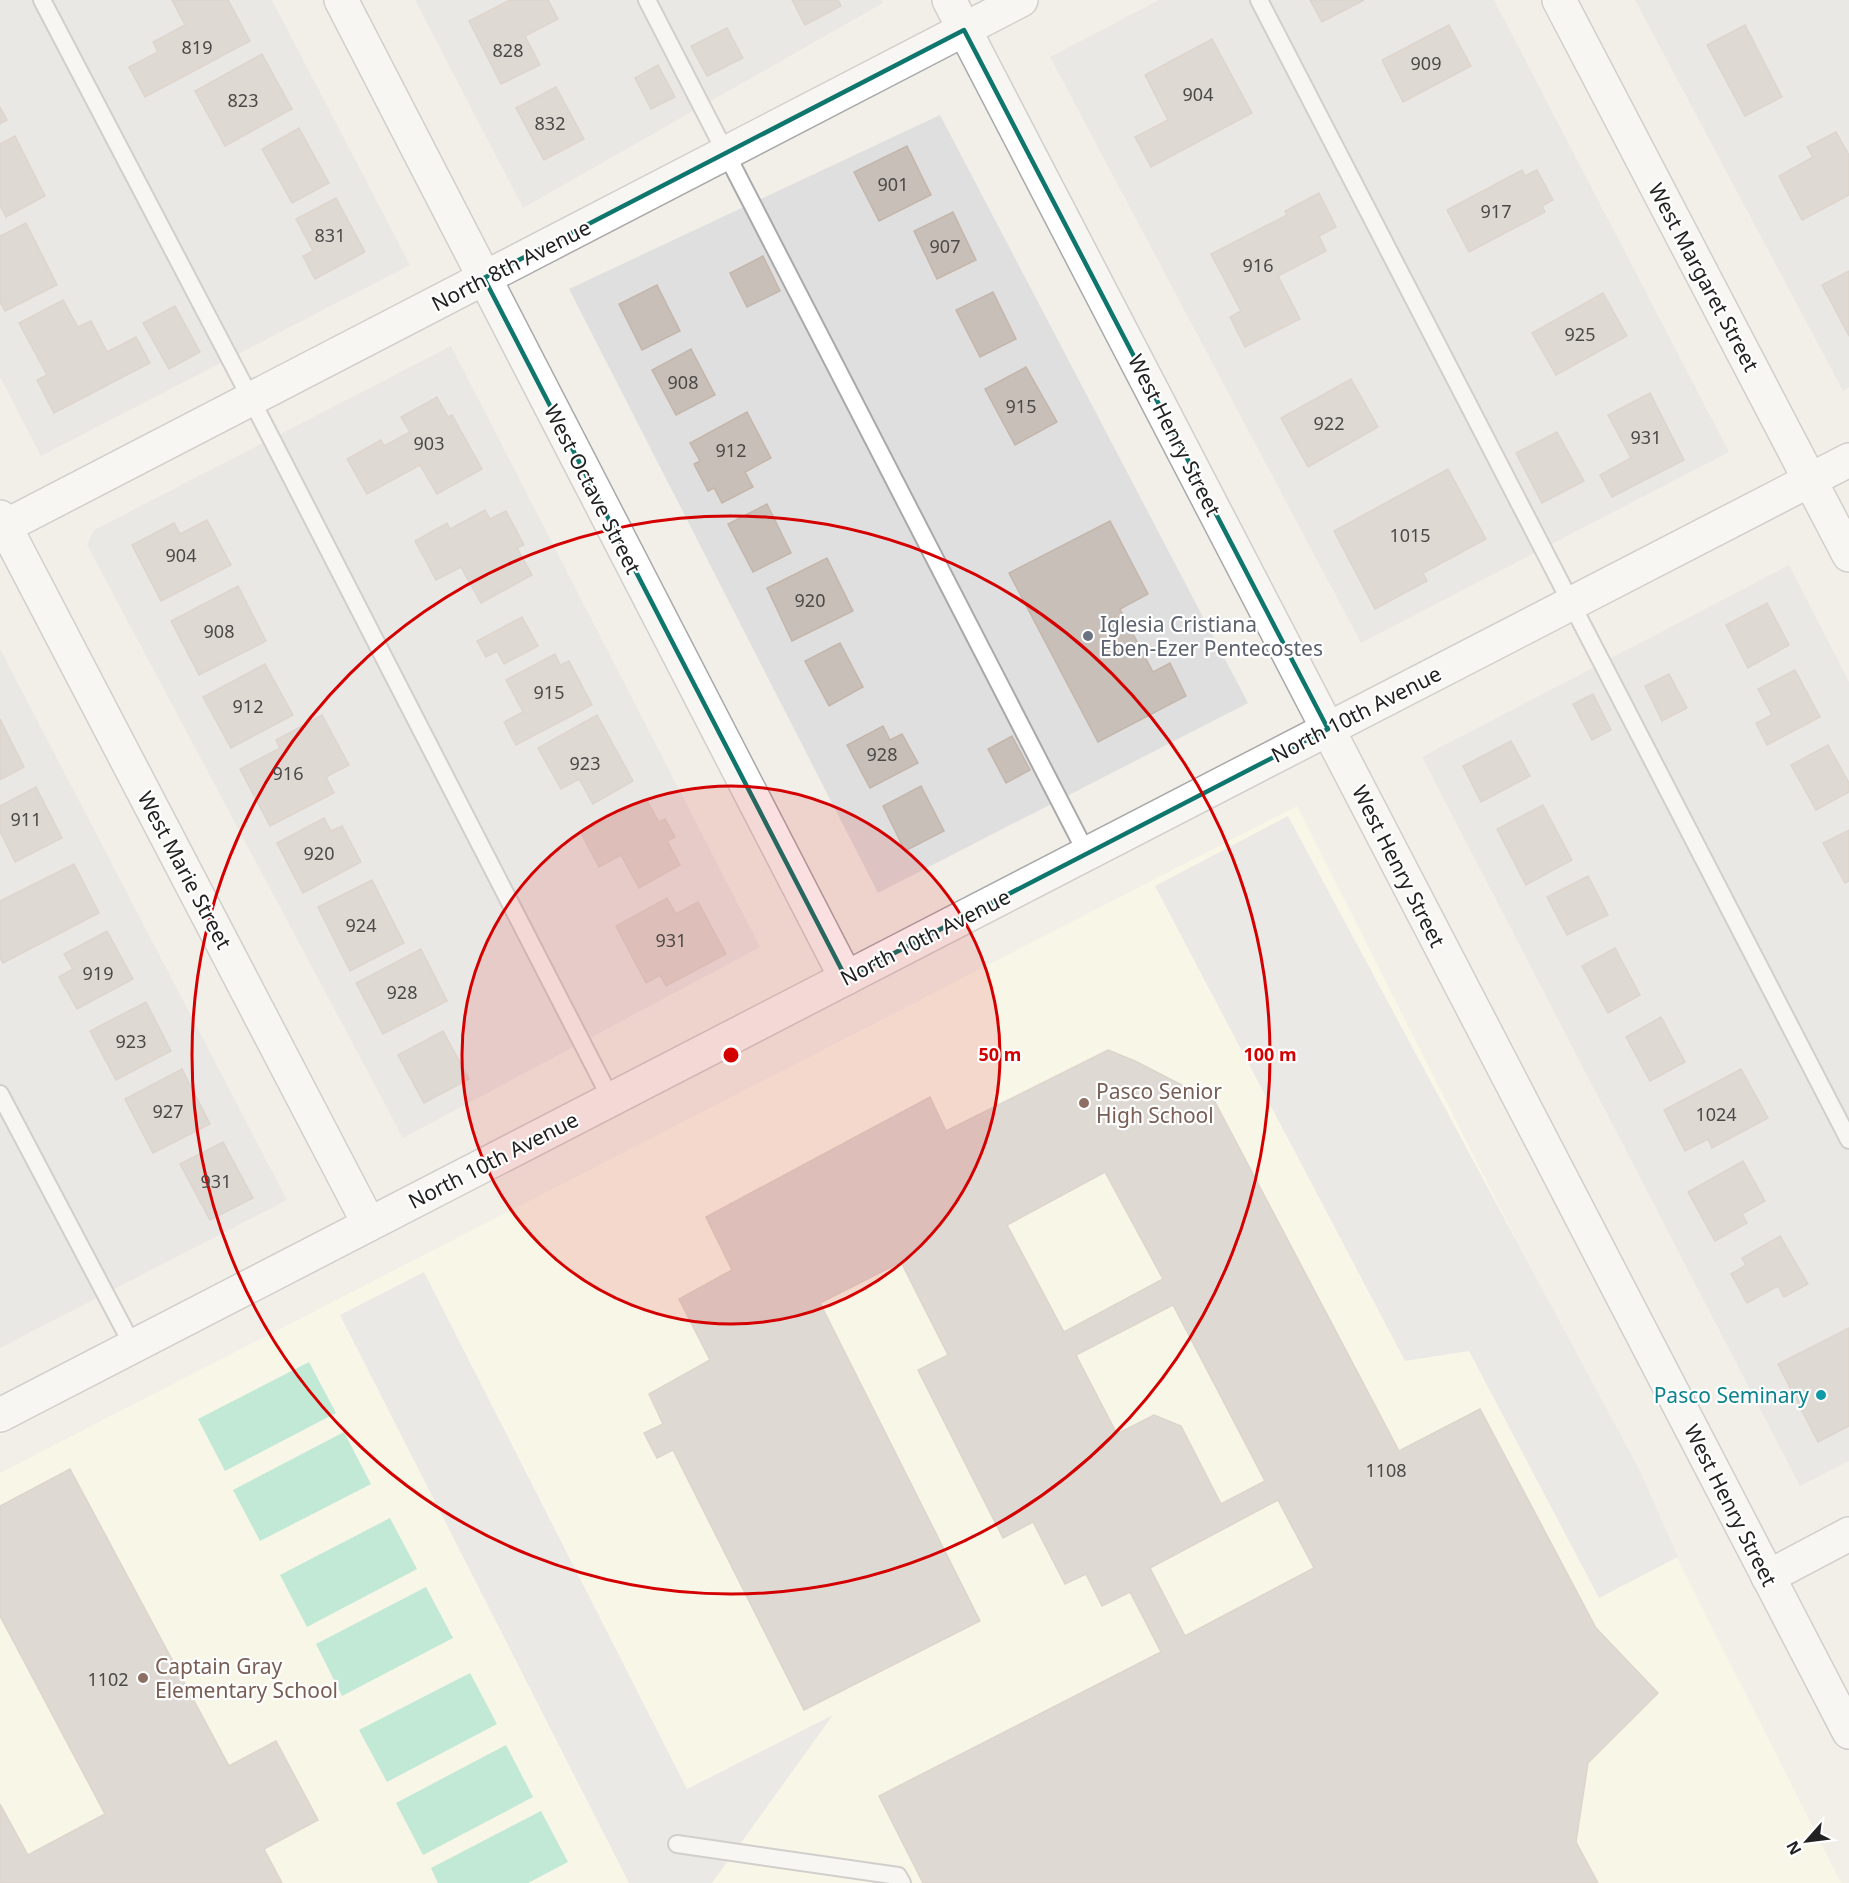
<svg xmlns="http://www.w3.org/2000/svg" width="1849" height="1883" font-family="'Noto Sans',sans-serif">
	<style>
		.residential { fill: #e0dfdf }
		.education { fill: #ffffe5 }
		.pitch { fill: #88e0be }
		.parking { fill: #e2e2e2 }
		.building { fill: #c7bfb8; stroke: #c4b6ab; stroke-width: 1.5; fill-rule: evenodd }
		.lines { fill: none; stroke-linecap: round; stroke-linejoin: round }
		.service-casing { stroke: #a9a9a9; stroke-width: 20 }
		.minor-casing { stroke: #a9a9a9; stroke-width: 36 }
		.tertiary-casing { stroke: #a9a9a9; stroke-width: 36 }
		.service { stroke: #fff; stroke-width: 16 }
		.minor { stroke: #fff; stroke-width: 33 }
		.tertiary { stroke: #fff; stroke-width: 33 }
		.marked { fill: none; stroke: #0f766e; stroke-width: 4.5; stroke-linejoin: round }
		.ring { fill: none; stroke: #d40000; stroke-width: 3 }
		.worship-dot { fill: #6b7280; stroke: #fff; stroke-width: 2 }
		.education-dot { fill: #8d6e63; stroke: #fff; stroke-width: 2 }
		.culture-dot { fill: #0f9aa8; stroke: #fff; stroke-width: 2 }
		.labels { text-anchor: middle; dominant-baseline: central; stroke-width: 4.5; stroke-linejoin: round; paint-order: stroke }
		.number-label { font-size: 18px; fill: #4b4948 }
		.street-label { font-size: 21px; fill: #222; stroke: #fff }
		.worship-label { font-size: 21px; fill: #5b616d; stroke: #fff; text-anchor: start }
		.education-label { font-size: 21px; fill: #785e54; stroke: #fff; text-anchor: start }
		.culture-label { font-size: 21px; fill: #0d838f; stroke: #fff; text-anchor: end }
		.centre { fill: #d40000; stroke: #fff; stroke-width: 3 }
		.ring-label { font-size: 18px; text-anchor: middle; font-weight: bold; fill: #d40000; stroke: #fff; stroke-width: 4.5; stroke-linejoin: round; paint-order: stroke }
	</style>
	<rect width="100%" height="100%" fill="#f2efe9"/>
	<g class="residential">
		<path d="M0 0H272L410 265 41 456 0 377Z"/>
		<path d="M415 0H881L883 3 523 208Z"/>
		<path d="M1159 0H1494L1729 452 1361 643 1050 57Z"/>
		<path d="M1635 0H1849V387L1843 391Z"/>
		<path d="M940 115 1248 703 878 893 569 289Z"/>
		<path d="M451 346 760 947 403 1138 87 545 94 530Z"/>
		<path d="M1789 565 1849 682V1461L1800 1486 1422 757Z"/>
		<path d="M0 649 287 1200 0 1348Z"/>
	</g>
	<path class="education" d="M1297 806 1841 1883H0V1473Z"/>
	<g class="pitch">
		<path d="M309 1362 336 1413 225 1471 198 1419Z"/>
		<path d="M344 1432 371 1484 260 1541 233 1490Z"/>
		<path d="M390 1518 417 1569 307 1627 280 1575Z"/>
		<path d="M426 1587 453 1638 342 1696 316 1644Z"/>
		<path d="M470 1673 497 1724 387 1782 359 1730Z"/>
		<path d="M506 1745 533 1797 423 1855 396 1803Z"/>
		<path d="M541 1811 568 1862 528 1883H438L431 1868Z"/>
	</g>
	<g class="parking">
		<path d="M1288 816 1640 1471 1678 1557 1599 1598 1469 1351 1405 1361 1155 886Z"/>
		<path d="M424 1272 687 1789 833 1715 712 1883H629L340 1315Z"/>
	</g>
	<g class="building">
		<path d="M172 0H228L250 41 145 97 129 67 158 52 153 42 185 25Z"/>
		<path d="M510 0H548L558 19 525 36 540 65 501 84 469 21Z"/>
		<path d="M792 0H838L841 6 805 25Z"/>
		<path d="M1310 0H1364L1322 22Z"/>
		<path d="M1449 25 1471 66 1403 102 1382 60Z"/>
		<path d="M1745 25 1782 97 1745 116 1707 45Z"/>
		<path d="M727 28 743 58 707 76 691 46Z"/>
		<path d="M1212 39 1252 113 1151 167 1135 137 1168 120 1145 75Z"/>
		<path d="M262 54 292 109 225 146 195 91Z"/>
		<path d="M658 65 675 97 651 109 635 78Z"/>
		<path d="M556 87 584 139 544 160 516 108Z"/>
		<path d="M0 107 7 120 0 124Z"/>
		<path d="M299 128 329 183 292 203 262 149Z"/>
		<path d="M1836 132 1849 155V195L1802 220 1779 176 1813 157 1807 147Z"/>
		<path d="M15 136 45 196 6 217 0 205V144Z"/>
		<path d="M907 146 931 195 879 221 854 172Z"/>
		<path d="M1522 170 1525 176 1537 170 1553 200 1542 206 1545 212 1469 252 1447 210Z"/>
		<path d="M1319 193 1336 227 1319 236 1326 251 1278 276 1300 319 1245 347 1230 317 1241 311 1211 254 1287 215 1285 211Z"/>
		<path d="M336 198 365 252 315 279 303 256 313 251 296 219Z"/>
		<path d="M953 212 976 260 937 279 914 231Z"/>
		<path d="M26 223 57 285 5 311 0 302V236Z"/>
		<path d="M763 256 780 291 747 307 730 273Z"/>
		<path d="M1849 271V336L1822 285Z"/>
		<path d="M657 285 680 331 642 350 619 304Z"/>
		<path d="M993 292 1016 339 980 357 956 310Z"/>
		<path d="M1603 293 1627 336 1556 375 1532 333Z"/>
		<path d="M63 300 78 327 91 321 107 352 136 337 150 363 54 413 37 380 47 375 19 323Z"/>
		<path d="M175 306 200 352 169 369 143 323Z"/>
		<path d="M691 349 715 395 676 415 652 370Z"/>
		<path d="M1026 367 1057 422 1015 445 985 389Z"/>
		<path d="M1351 379 1378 427 1308 467 1281 418Z"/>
		<path d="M1650 393 1684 460 1612 497 1600 475 1631 458 1608 415Z"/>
		<path d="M437 397 448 417 452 415 482 469 437 494 420 465 367 494 347 459 381 440 384 446 410 432 401 417Z"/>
		<path d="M747 412 771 458 745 472 753 487 722 503 714 488 708 491 694 464 700 461 690 443Z"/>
		<path d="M1557 432 1584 481 1542 503 1516 453Z"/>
		<path d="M1448 469 1486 539 1423 573 1427 581 1375 609 1334 531Z"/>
		<path d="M767 504 791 553 753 572 728 524Z"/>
		<path d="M485 510 490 519 506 511 524 545 517 548 532 575 481 603 461 567 436 580 415 541 447 523 450 529Z"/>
		<path d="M207 520 231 565 161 601 132 545 174 523 180 534Z"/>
		<path d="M1110 521 1148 594 1120 609 1153 672 1170 663 1186 696 1098 742 1009 573Z"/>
		<path d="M827 558 853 611 792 641 767 588Z"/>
		<path d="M238 586 266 641 199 675 171 621Z"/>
		<path d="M1767 603 1789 645 1748 668 1726 625Z"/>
		<path d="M522 617 538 646 504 664 497 651 486 657 477 641Z"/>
		<path d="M840 643 863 687 829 706 805 661Z"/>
		<path d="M555 654 560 665 569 661 592 705 516 745 504 722 523 712 506 680Z"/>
		<path d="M265 664 293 715 231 748 203 697Z"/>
		<path d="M1795 670 1820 717 1767 745 1756 723 1772 715 1758 689Z"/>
		<path d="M1669 674 1687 708 1662 721 1645 686Z"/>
		<path d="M1593 694 1611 730 1592 740 1573 704Z"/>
		<path d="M322 715 349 765 326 777 334 793 270 826 240 769 280 748 276 740Z"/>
		<path d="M597 715 633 781 593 804 579 779 561 789 538 748Z"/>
		<path d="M0 719 24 767 0 780Z"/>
		<path d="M883 726 890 740 902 734 918 763 870 788 847 745Z"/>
		<path d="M1012 736 1030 770 1006 783 988 749Z"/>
		<path d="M1511 741 1530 776 1481 802 1463 766Z"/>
		<path d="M1828 745 1849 783V792L1816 810 1791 765Z"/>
		<path d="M921 786 944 831 905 851 883 806Z"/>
		<path d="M36 787 62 838 15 862 0 831V806Z"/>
		<path d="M646 799 659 822 665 819 675 837 667 841 680 865 639 888 621 855 599 867 581 833Z"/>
		<path d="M1543 805 1572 860 1526 885 1497 829Z"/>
		<path d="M324 818 331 831 342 826 361 862 303 893 277 843Z"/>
		<path d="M1849 830V881L1845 883 1823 843Z"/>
		<path d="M74 864 99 913 3 963 0 957V901Z"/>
		<path d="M1588 876 1608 915 1567 935 1547 897Z"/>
		<path d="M372 880 404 943 350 971 318 907Z"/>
		<path d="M667 898 676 914 698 902 726 954 666 986 660 975 646 983 616 926Z"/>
		<path d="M107 931 133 979 77 1009 59 977 73 969 64 954Z"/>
		<path d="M1615 948 1640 995 1608 1013 1582 966Z"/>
		<path d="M421 949 447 1001 383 1034 356 983Z"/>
		<path d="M146 1002 171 1051 116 1080 90 1031Z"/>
		<path d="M1661 1017 1685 1062 1650 1081 1626 1037Z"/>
		<path d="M443 1031 469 1079 424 1103 398 1055Z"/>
		<path d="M1108 1050 1135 1061 1215 1102 1399 1451 1480 1409 1596 1628 1658 1693 1588 1763 1576 1842 1598 1883H923L879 1796 1161 1652 1130 1592 1102 1606 1086 1574 1065 1584 1033 1522 1003 1538 918 1370 948 1355 901 1262 820 1303 980 1621 804 1710 673 1450 657 1458 644 1433 663 1424 649 1394 710 1360 679 1299 732 1270 706 1217 930 1097 946 1131ZM1105 1172 1163 1279 1064 1332 1007 1225ZM1173 1305 1265 1481 1221 1504 1181 1426 1154 1415 1117 1434 1076 1355ZM1278 1500 1314 1568 1185 1636 1150 1568Z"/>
		<path d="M182 1069 210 1124 153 1153 125 1099Z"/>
		<path d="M1741 1069 1768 1118 1712 1148 1708 1139 1685 1151 1664 1110Z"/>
		<path d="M223 1142 253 1198 210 1220 180 1164Z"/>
		<path d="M1743 1161 1765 1201 1742 1214 1747 1223 1715 1241 1688 1192Z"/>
		<path d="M1780 1236 1808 1284 1784 1297 1778 1286 1747 1303 1731 1274 1746 1265 1742 1258Z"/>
		<path d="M1849 1328V1426L1818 1442 1778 1364Z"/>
		<path d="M70 1469 229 1766 276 1741 318 1820 264 1849 282 1883H0V1804L28 1855 105 1814 0 1616V1506Z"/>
	</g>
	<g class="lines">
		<g class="service-casing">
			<g id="service">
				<path d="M42 0 251 399 611 1099"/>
				<path d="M647 0 1087 854"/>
				<path d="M1259 0 1849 1140"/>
				<path d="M0 1094 133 1346"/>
				<path d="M677 1844 898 1876 902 1883"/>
			</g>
		</g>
		<g class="minor-casing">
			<g id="minor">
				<path d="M341 0 846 978"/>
				<path d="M949 0 1849 1732"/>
				<path d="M1559 0 1849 555"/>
				<path d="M0 517 369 1224"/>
				<path d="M0 529 1021 0"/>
				<path d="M1768 1577 1849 1534"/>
			</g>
		</g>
		<g class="tertiary-casing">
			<path id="tertiary" d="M0 1415 1849 460"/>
		</g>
		<use href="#service" class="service"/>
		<use href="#minor" class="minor"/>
		<use href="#tertiary" class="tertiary"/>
	</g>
	<path d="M0 0H1849V1883H0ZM964 30 1328 729 846 978 484 278Z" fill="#f2efe9" fill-opacity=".55" fill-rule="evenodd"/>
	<path class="marked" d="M964 30 1328 729 846 978 484 278Z"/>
	<circle cx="731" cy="1055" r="269" fill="#d40000" fill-opacity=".12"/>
	<g class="ring">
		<circle cx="731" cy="1055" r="269"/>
		<circle cx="731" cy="1055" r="539"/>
	</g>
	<circle class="worship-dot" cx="1088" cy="636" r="6"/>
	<g class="education-dot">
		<circle cx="1084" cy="1103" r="6"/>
		<circle cx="143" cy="1678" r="6"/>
	</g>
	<circle class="culture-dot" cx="1821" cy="1395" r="6"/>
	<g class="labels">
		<g class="number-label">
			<text x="197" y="47">819</text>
			<text x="508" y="50">828</text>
			<text x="1426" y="63">909</text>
			<text x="1198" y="94">904</text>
			<text x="243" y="100">823</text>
			<text x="550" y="123">832</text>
			<text x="893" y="184">901</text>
			<text x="1496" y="211">917</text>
			<text x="330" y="235">831</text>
			<text x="945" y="246">907</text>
			<text x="1258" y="265">916</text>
			<text x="1580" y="334">925</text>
			<text x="683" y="382">908</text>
			<text x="1021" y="406">915</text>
			<text x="1329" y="423">922</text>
			<text x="1646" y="437">931</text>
			<text x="429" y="443">903</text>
			<text x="731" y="450">912</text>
			<text x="1410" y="535">1015</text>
			<text x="181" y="555">904</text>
			<text x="810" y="600">920</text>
			<text x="219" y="631">908</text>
			<text x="549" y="692">915</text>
			<text x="248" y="706">912</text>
			<text x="882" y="754">928</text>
			<text x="585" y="763">923</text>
			<text x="288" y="773">916</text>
			<text x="26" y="819">911</text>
			<text x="319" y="853">920</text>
			<text x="361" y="925">924</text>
			<text x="671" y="940">931</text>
			<text x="98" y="973">919</text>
			<text x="402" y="992">928</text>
			<text x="131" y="1041">923</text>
			<text x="168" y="1111">927</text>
			<text x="1716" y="1114">1024</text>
			<text x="216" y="1181">931</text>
			<text x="1386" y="1470">1108</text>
			<text x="108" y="1679">1102</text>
		</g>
		<g class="street-label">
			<text transform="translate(511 265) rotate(-27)">North 8th Avenue</text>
			<text transform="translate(1704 277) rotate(62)">West Margaret Street</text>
			<text transform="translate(1175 435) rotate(63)">West Henry Street</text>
			<text transform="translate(593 489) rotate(63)">West Octave Street</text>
			<text transform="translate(1356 714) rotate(-27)">North 10th Avenue</text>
			<text transform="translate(1399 866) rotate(63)">West Henry Street</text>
			<text transform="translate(185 870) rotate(62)">West Marie Street</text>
			<text transform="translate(925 937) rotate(-27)">North 10th Avenue</text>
			<text transform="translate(493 1160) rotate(-27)">North 10th Avenue</text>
			<text transform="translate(1731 1505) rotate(63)">West Henry Street</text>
		</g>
		<g class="worship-label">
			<text x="1100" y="624">Iglesia Cristiana<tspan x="1100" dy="24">Eben-Ezer Pentecostes</tspan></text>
		</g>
		<g class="education-label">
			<text x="1096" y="1091">Pasco Senior<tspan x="1096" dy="24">High School</tspan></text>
			<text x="155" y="1666">Captain Gray<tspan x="155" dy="24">Elementary School</tspan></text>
		</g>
		<g class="culture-label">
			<text x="1809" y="1395">Pasco Seminary</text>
		</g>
	</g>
	<circle cx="731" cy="1055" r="9" class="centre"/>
	<g class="ring-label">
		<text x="1000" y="1061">50 m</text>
		<text x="1270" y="1061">100 m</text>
	</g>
	<g transform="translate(1807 1841) rotate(242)" stroke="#ffffff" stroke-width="4.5" paint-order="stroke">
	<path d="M0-4.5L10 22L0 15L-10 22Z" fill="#222222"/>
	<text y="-9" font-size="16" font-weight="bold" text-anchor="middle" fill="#222222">N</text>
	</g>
</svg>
